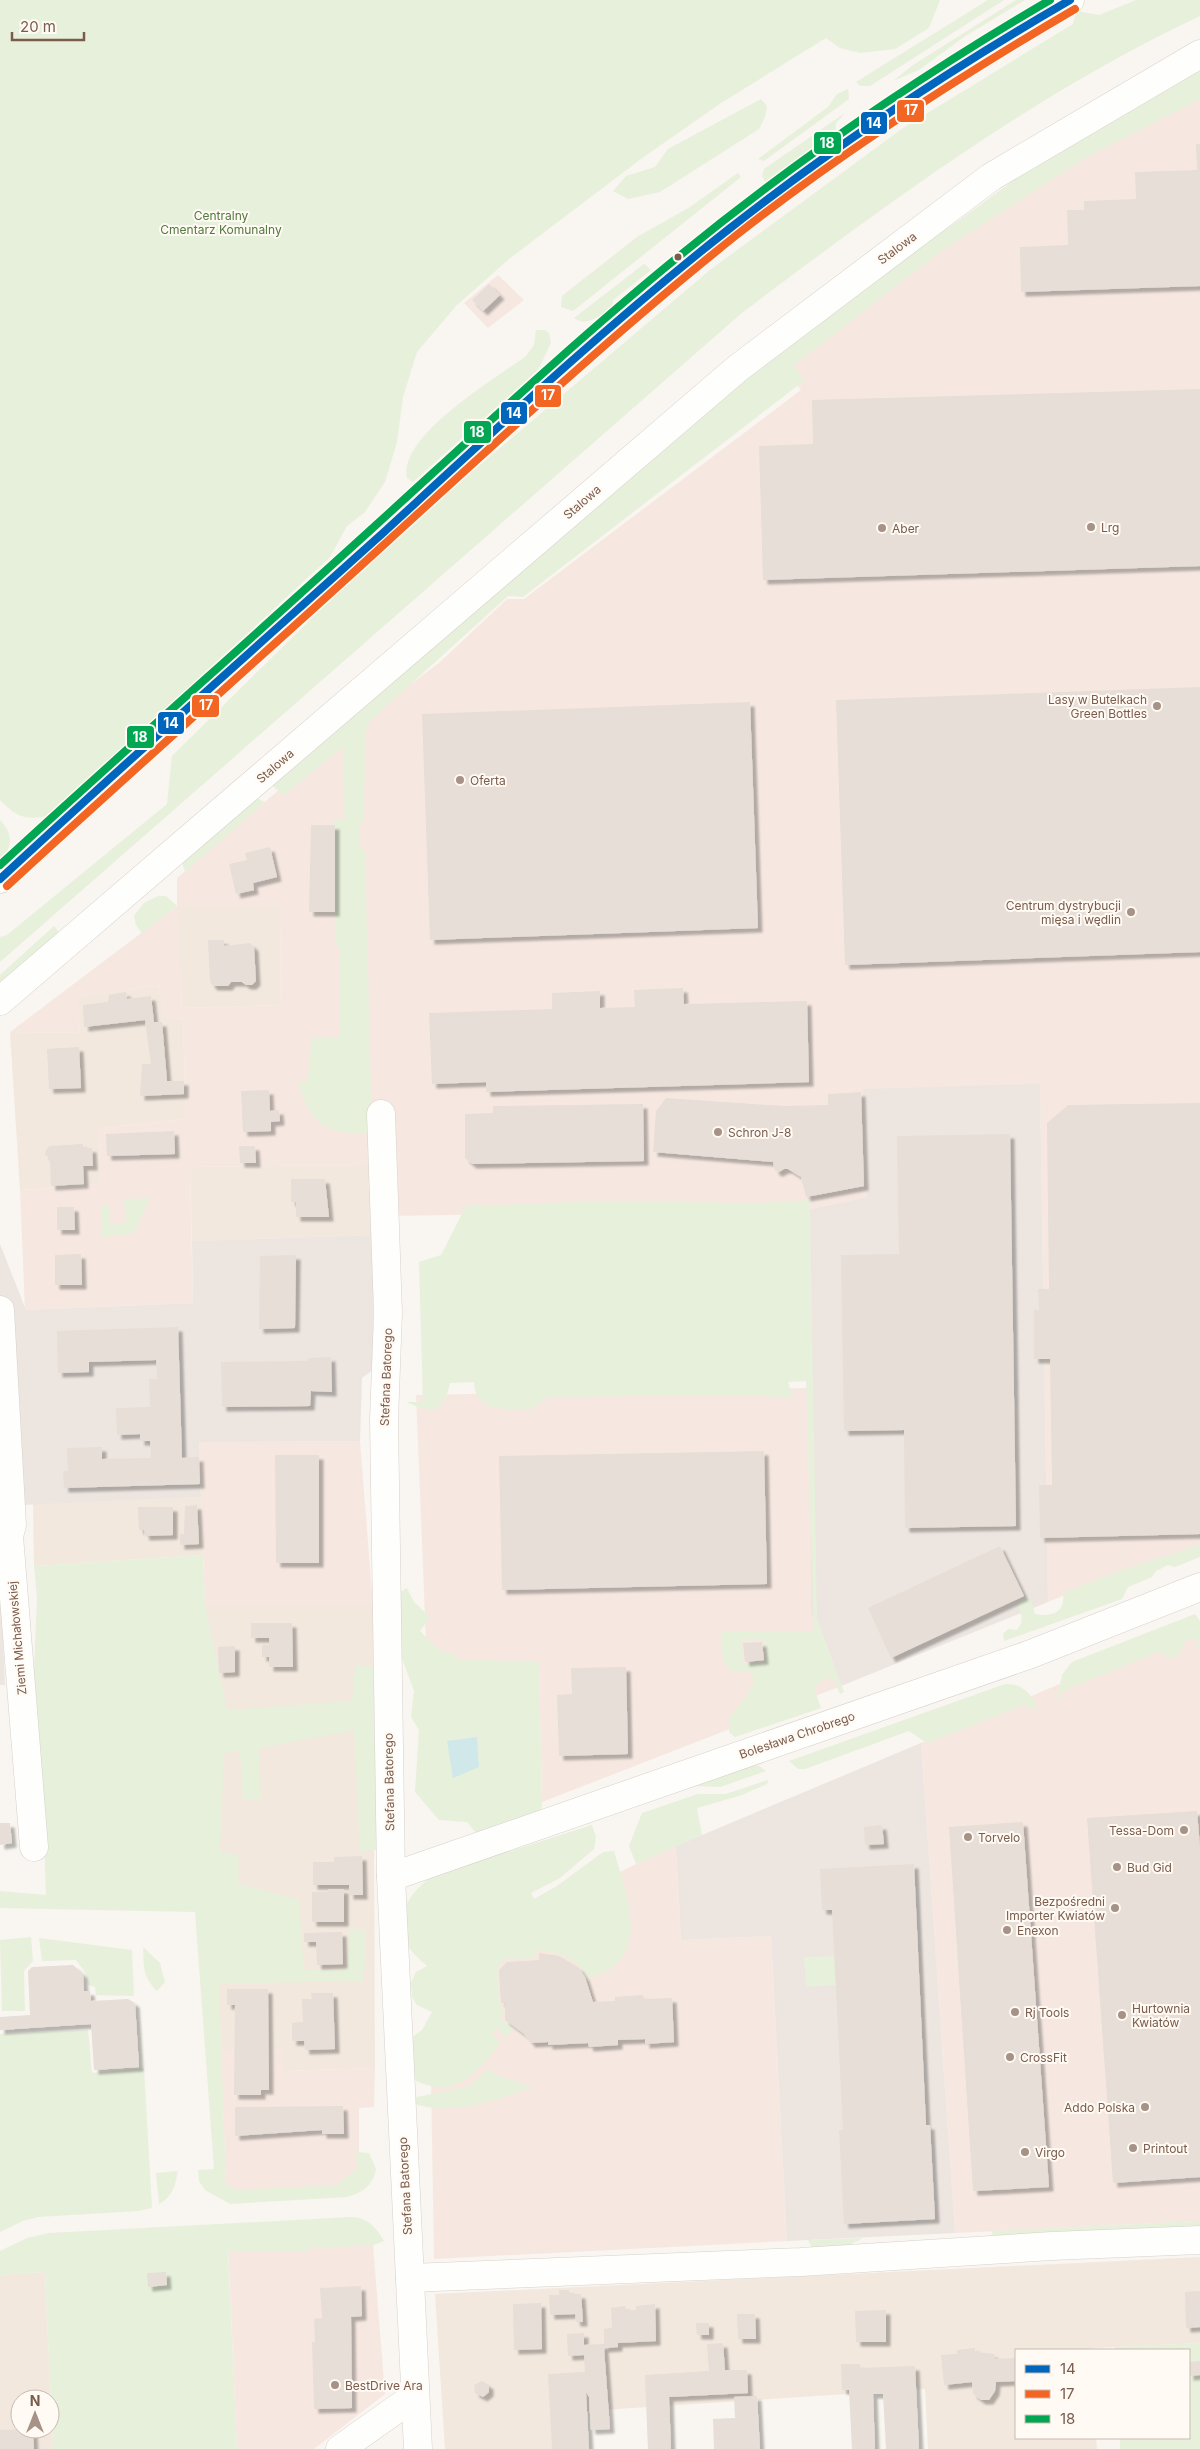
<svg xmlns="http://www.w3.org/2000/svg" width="1200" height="2449" font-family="Inter,sans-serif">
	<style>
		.residential { fill: #f2e8de; fill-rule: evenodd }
		.commercial { fill: #f6e8e1; fill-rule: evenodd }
		.industrial { fill: #ede5e0 }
		.green { fill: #e7f0db; fill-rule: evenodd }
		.water { fill: #d0e8ea }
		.building { fill: #e6ded7; filter: url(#shadow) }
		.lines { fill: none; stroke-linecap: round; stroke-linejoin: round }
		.minor-casing { stroke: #d7d1cb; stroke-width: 29 }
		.tertiary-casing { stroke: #d7d1cb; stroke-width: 29 }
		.minor { stroke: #fefefd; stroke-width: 28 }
		.tertiary { stroke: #fefefd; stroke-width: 28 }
		.bus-1-casing { stroke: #fffaf3; stroke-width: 11 }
		.bus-2-casing { stroke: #fffaf3; stroke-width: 11 }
		.bus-3-casing { stroke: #fffaf3; stroke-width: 11 }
		.bus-1 { stroke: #0065bd; stroke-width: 8 }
		.bus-2 { stroke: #f26522; stroke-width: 8 }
		.bus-3 { stroke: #00a651; stroke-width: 8 }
		.bus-dot { fill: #7a5c4d; stroke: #fffaf3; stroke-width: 2 }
		.poi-dot { fill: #a69286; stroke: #fffaf3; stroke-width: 2 }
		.labels { text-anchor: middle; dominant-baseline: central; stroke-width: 4; stroke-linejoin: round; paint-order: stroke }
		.park-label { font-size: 12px; fill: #537a41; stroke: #fffaf3 }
		.street-label { font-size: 12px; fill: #7a5c4d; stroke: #fffaf3 }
		.poi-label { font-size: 12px; fill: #7a5c4d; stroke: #fffaf3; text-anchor: start }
		.line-badge { stroke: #fffaf3; stroke-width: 2 }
		.badge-label { font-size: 14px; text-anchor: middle; font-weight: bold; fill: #fff }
	</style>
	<defs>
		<filter id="shadow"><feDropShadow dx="4.5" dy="4.5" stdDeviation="1" flood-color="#0004"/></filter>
	</defs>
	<rect width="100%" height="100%" fill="#f9f5f0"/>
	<g class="residential">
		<path d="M281 905 280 1005 182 1008 177 906Z"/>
		<path d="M158 986 165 1017 183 1020 186 1119 99 1128 100 1184 20 1190 10 1032 80 1033 78 997Z"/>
		<path d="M372 1165 373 1235 192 1241 190 1167Z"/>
		<path d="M201 1497 203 1555 34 1566 33 1504Z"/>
		<path d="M205 1605H373L375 2068 282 2071V2050L221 2051Z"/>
		<path d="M1200 2257V2343L1094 2348 1093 2350H1016V2438H1096L1097 2449H928L925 2389 587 2411 589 2449H445L435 2294Z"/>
		<path d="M45 2272 53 2449H0V2275ZM20 2399H50V2429H20Z"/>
	</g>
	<g class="commercial">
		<path d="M1200 95V1547L1123 1571 1048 1602 1040 1084 867 1197 810 1209 390 1216 372 1165 190 1167 193 1303 25 1310 20 1190 100 1184 99 1128 186 1119 183 1020 165 1017 158 986 79 997 80 1033 10 1032 177 906V878L347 731 439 663 507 599H524L801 390 783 367 943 247 1089 152ZM178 906H281L280 1005 182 1008Z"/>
		<path d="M498 275 524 300 488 328 464 303Z"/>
		<path d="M810 1388 841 1686 542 1802 539 1665 427 1667 416 1395Z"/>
		<path d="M360 1441 373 1605H205L199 1442Z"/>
		<path d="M1200 1632V2221L955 2233 921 1743 1076 1677Z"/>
		<path d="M676 1846 681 1940 771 1936 787 2241 434 2259 430 2022 504 1931 636 1864Z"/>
		<path d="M235 2050H282L283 2071 375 2068 374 2107 359 2108V2172L335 2190 242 2196 226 2188 221 2051Z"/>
		<path d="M373 2245 385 2394 314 2449H237L228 2246Z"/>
	</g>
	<g class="industrial">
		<path d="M1040 1084 1048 1602 841 1686 811 1613 810 1209 867 1197 863 1089Z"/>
		<path d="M373 1235V1370L362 1378 360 1441 199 1442 201 1497 0 1506V1244L26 1310 193 1303 192 1241Z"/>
		<path d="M0 1573 5 1685H0Z"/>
		<path d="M921 1743 955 2233 787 2241 771 1936 681 1940 676 1846Z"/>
	</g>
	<g class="green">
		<path d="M0 0H940L929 28 895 49 861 53 840 48 826 38 721 103 641 159 509 259 456 306 417 352 403 397 397 442 385 482 365 512 347 526 330 557 51 815C27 821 17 818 0 800Z"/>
		<path d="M988 0H1004L870 86H860L856 82Z"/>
		<path d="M1016 0H1025L964 37 919 70 893 81 913 65Z"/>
		<path d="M1136 0H1200V16C1036 93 888 203 743 312L0 962V937L7 935 167 804 172 756 389 542 710 270 903 128 1073 24 1076 11 1099 15Z"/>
		<path d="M1200 67V99L1087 157 943 250 793 366 805 380 523 597 508 596 370 721 365 736 364 822 359 824V849L365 850 372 1133C326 1134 311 1127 298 1082H308L311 1038H339V946L335 945 334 820 345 819 343 747 284 795 271 785 809 321 861 283 954 224 1032 167 1072 146 1106 119Z"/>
		<path d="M848 89 849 99 764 161 758 159 828 107 837 94Z"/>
		<path d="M761 99 767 106 765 117 759 129 660 192 628 199 613 191 626 176 655 167 668 149Z"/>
		<path d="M845 113 836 123 835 135 766 183 762 176 764 169Z"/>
		<path d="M738 173 741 177 573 311 561 307 562 296 637 237 690 207Z"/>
		<path d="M644 264 651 270 613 300 612 307C602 314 587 328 574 318Z"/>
		<path d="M536 330H545L549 333 551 343 538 370 413 482 407 478C398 436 495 379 526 356L534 345Z"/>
		<path d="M257 798 265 802 185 872 182 862Z"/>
		<path d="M0 820C13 833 13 848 0 860Z"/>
		<path d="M158 896H166L177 906 142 933 136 925 134 916 144 903Z"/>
		<path d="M54 926 61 935 0 991V975Z"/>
		<path d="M150 1198 133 1234 102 1237 101 1206H110V1225L126 1222 124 1199Z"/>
		<path d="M810 1200 817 1617 844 1692 840 1694 834 1679 826 1678 814 1688 821 1708 735 1737 729 1732 730 1717 748 1694 754 1681 751 1672H732L723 1662 721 1632 814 1631 806 1381 788 1382 793 1397 716 1395 548 1397C543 1400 537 1406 532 1408 528 1410 521 1409 516 1409 496 1410 475 1407 474 1382L450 1383C443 1415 434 1414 406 1402H423L419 1262 441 1255 466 1206 608 1201 759 1203ZM764 1639 766 1661 744 1664 741 1641Z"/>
		<path d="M1200 1545V1557L1175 1567 1168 1565 1156 1571 1152 1577 1128 1587 1122 1599 1004 1641 1003 1634 1008 1629 1017 1630C1025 1620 1021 1613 1017 1603L1030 1596 1035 1614C1052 1617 1066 1613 1063 1593L1119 1571Z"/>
		<path d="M203 1555 205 1605 227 1710 352 1701 355 1665 373 1667 378 1850 360 1851 354 1730 259 1748 261 1800H243L240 1750 224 1754 220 1852 239 1855 238 1883 299 1900 304 1970 347 1969 350 1928 366 1930 364 1981 219 1984 226 2184 236 2190 336 2185 357 2169 356 2152 369 2153 376 2169C373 2186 363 2192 347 2197L230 2204 205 2190 199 2181 198 2170 214 2169 195 1912 0 1908V1891L46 1895 42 1779 31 1745 37 1598 34 1566Z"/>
		<path d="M407 1588 414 1602 430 1617 420 1631C431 1642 439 1654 456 1653V1660L539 1661 542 1802 540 1816 477 1834 467 1822 439 1820 415 1792 419 1730 411 1717 414 1691 402 1658 400 1592Z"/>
		<path d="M1195 1614 1200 1621V1659L1197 1641 1194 1638 1184 1642 1178 1656 1168 1658 1160 1651 1065 1690 1057 1702 1062 1675 1072 1662Z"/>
		<path d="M1005 1684C1022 1683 1033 1695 1038 1710L1024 1705 927 1743 909 1731 805 1769H798L789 1761Z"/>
		<path d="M752 1765 759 1766 766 1771 720 1787 694 1786Z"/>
		<path d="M768 1780 767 1784 742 1795 697 1808 702 1835 636 1864 629 1846 642 1813 698 1794H726Z"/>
		<path d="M592 1825 596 1837 594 1849 560 1878 531 1893 534 1899 557 1886 603 1852 614 1851C623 1884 647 1939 613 1967 606 1972 597 1975 589 1978 574 1956 561 1953 536 1950L535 1958 505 1959 498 1967 499 2005H502L503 2015H501L500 2019 514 2027 505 2037 498 2028 491 2032 500 2043C485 2063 464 2091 435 2087 429 2086 422 2083 416 2081L409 2065 406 2042 422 2030 432 2012 417 2005 412 1997 411 1983 416 1972 427 1966C418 1958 405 1947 403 1935 397 1909 416 1884 438 1874Z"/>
		<path d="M31 1937 33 1961 24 1971 25 2011H2L0 1940Z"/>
		<path d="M39 1938 132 1950 134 1996 96 1995 95 1987 88 1985 85 1972 76 1960 42 1961Z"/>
		<path d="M143 1947 160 1963 165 1982 157 1991C142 1976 144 1966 143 1947Z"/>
		<path d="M834 1956 836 1985 806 1987 804 1957Z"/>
		<path d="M88 2030 92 2073 144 2068 152 2208 138 2211 38 2217 23 2221 0 2232V2034Z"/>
		<path d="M489 2069 499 2076 532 2086C501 2101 437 2120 406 2099L468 2087Z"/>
		<path d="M178 2171C175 2186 173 2196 159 2204L156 2173Z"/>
		<path d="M352 2217C368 2218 376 2227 384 2241L373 2245 309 2248 308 2252 228 2251 237 2449H53L45 2272 0 2275V2251L27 2238 49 2233Z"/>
		<path d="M1200 2221V2233L993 2238 992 2231Z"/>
		<path d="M863 2238C849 2246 828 2253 812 2248L808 2240Z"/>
		<path d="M1200 2343V2449H1120V2438H1189V2350H1115V2347Z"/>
	</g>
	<path class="water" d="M477 1737 479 1767 453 1778 447 1741Z"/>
	<g class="building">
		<path d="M1196 144H1200V286L1021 292 1020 247 1068 245 1067 210H1084V201L1136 199 1135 172 1197 170Z"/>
		<path d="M489 284 500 295 483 311 472 300Z"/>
		<path d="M1200 389V566L763 580 759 446 813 444 812 400Z"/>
		<path d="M1200 687V952L845 965 836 700Z"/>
		<path d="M750 702 758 928 430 940 422 714Z"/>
		<path d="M311 825H335V912H309Z"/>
		<path d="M270 847 277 877 253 883 254 890 236 894 229 864 247 860 245 853Z"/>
		<path d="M208 940H224V946L250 943 254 947 256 981 252 985H246L242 982H231L228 986H213L210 982Z"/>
		<path d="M683 988 684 1004 807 1001 809 1082 486 1092V1082L432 1084 429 1013 552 1009V993L600 991V1008L635 1007 634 990Z"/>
		<path d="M126 992 127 999 151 996 154 1022H162L167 1081H184V1094L140 1096 142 1064H151L145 1020 84 1027 83 1005 108 1002 109 995Z"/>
		<path d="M79 1047 81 1088 49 1089 47 1049Z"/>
		<path d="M269 1090 270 1111 279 1110 280 1121 271 1122V1131L243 1132 241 1091Z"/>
		<path d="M861 1092 864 1186 806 1197 801 1177 788 1169H784L779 1172 775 1171 773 1162 653 1152 656 1111 666 1098 784 1106 828 1105V1094Z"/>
		<path d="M1200 1103V1534L1040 1538 1039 1485H1052L1050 1359H1034V1310H1039L1038 1289H1049L1047 1123 1068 1105Z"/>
		<path d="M643 1104 644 1161 472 1164 465 1158V1114L493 1113V1106Z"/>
		<path d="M174 1131 175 1154 107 1156 106 1134Z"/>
		<path d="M1010 1134 1016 1526 905 1528 904 1430 844 1431 841 1255 899 1254 897 1136Z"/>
		<path d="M83 1144V1148H92L93 1166H83L84 1184 51 1186 50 1159 45 1154 46 1150 50 1146Z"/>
		<path d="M239 1146H255L256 1163H240Z"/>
		<path d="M291 1179H325L329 1217H296V1202H291Z"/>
		<path d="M57 1207H74L75 1230H57Z"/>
		<path d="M81 1254 82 1285H55V1255Z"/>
		<path d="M296 1255 295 1328 259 1329 260 1256Z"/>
		<path d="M178 1327 182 1458 199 1457 200 1484 64 1488 63 1471H68L67 1448 102 1447V1459L151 1458 150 1441H140V1434L117 1435 116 1408 150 1407 149 1379H157L156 1360 89 1362V1372L58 1373 57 1331Z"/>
		<path d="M331 1357 332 1392 311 1391 310 1406 222 1407 221 1362 308 1361V1358Z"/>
		<path d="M764 1451 767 1584 502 1590 499 1456Z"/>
		<path d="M275 1455H319V1563H276Z"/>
		<path d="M197 1505 199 1544 180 1545V1534H184L185 1506Z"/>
		<path d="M138 1507H173V1535L145 1536 144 1530H139Z"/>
		<path d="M1000 1546 1024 1596 891 1658 868 1608Z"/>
		<path d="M251 1623H292L293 1667H269V1657H262V1645H269V1638H251Z"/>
		<path d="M762 1642 764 1660 745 1662 743 1643Z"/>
		<path d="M235 1646V1672L219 1673 218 1647Z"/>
		<path d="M626 1667 628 1754 559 1756 557 1695 572 1694 571 1668Z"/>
		<path d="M1197 1811 1200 1847V2177L1113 2183 1087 1818Z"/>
		<path d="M1023 1822 1049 2187 973 2191 949 1827Z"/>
		<path d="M0 1823H10L12 1843 0 1845Z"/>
		<path d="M882 1825 884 1844 865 1845 864 1827Z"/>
		<path d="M362 1856 363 1895H349V1885H313V1862H334V1857Z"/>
		<path d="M914 1864 926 2125H930L935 2219 844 2224 839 2130H843L832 1910H822L820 1869Z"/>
		<path d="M328 1889H344V1922H312V1892H328Z"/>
		<path d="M342 1932 343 1964 317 1965 316 1942H304V1933Z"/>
		<path d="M539 1953 559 1956 579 1968 585 1977 593 2002 615 2001V1997L643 1995 644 1999 672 1998 674 2042 645 2044V2039L618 2040V2045L589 2047 588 2043 548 2045V2042L531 2043 524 2034 505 2020V2003H501L499 1970 507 1962 539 1960Z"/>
		<path d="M73 1965 83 1974 84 1991H90L91 2001 128 1999 135 2003 139 2067 94 2070 91 2024 0 2030V2017L30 2015 28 1971 32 1967Z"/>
		<path d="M227 1989H268L269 2090H261V2095H234L235 2005H227Z"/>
		<path d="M311 1993H333L335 2049 305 2050 304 2041H292V2023L303 2022 302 1999H312Z"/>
		<path d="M343 2106 344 2134H322V2130L235 2136V2107Z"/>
		<path d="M166 2272 167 2285 148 2287 147 2273Z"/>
		<path d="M361 2286 362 2316 351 2317 352 2408 314 2409 312 2342H315L314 2319 322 2318 320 2288Z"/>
		<path d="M559 2290H569V2294H581L583 2322H576L575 2314 550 2315 549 2295H559Z"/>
		<path d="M1200 2291V2327L1186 2328 1185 2292Z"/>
		<path d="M541 2303 542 2349 514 2350 513 2304Z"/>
		<path d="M655 2304 656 2341 618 2343V2347L604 2348 610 2429 591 2430 589 2397 586 2392 589 2449H552L548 2374 585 2372 584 2355 568 2356 567 2334 584 2333V2345L604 2344V2329L612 2328 611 2308 625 2306 626 2311 636 2310V2306Z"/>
		<path d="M886 2310V2342H856L855 2311Z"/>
		<path d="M737 2314H755L756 2339H738Z"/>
		<path d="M696 2323H709V2335H697Z"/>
		<path d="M723 2343 725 2370H747L748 2393 669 2397 671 2449H648L645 2375 709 2371 707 2344Z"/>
		<path d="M975 2348V2352L994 2354 995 2359 1016 2358V2381L996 2382 995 2391 989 2400H981L973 2394 972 2382 944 2385 941 2355 957 2354V2350Z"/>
		<path d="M1200 2361V2375L1189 2376V2362Z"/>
		<path d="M841 2364H860V2368L915 2366 919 2449H886L883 2394H873L875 2449H852L849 2390H842Z"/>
		<path d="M482 2381 489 2385V2392L483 2397 475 2393 474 2385Z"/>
		<path d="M757 2396 760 2449H714L713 2419 735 2418 734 2397Z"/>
		<path d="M33 2429 34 2449H0V2430Z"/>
	</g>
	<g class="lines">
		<g class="minor-casing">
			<g id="minor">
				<path d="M0 1001 738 368 991 177 1200 54"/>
				<path d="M381 1114 388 1313 384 1420 391 1877 418 2449"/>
				<path d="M0 1310 12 1525 9 1536 34 1847"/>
				<path d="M391 1877 1031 1654 1200 1587"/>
				<path d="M410 2278 801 2262 1052 2246 1200 2240"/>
				<path d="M340 2449 415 2396"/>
			</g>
		</g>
		<g class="tertiary-casing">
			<path id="tertiary" d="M0 879C126 762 255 648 382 533 482 442 580 349 685 264 805 166 935 77 1070 0"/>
		</g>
		<use href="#minor" class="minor"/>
		<use href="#tertiary" class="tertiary"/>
		<g class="bus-1-casing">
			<path id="bus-1" d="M0 879C126 762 255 648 383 533 496 429 608 324 729 229 837 144 951 69 1070 0"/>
		</g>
		<g class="bus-2-casing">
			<path id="bus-2" d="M7 886C133 770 262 656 389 540 502 437 614 333 734 237 842 152 957 78 1075 9"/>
		</g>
		<g class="bus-3-casing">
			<path id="bus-3" d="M0 865C124 751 251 639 376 525 476 434 574 342 678 257 795 161 920 76 1050 0"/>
		</g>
		<use href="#bus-1" class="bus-1"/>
		<use href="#bus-2" class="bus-2"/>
		<use href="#bus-3" class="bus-3"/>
	</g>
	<circle class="bus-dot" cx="678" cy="257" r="4.5"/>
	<g class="poi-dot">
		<circle cx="1091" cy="527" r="5"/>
		<circle cx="882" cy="528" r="5"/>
		<circle cx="1157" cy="706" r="5"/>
		<circle cx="460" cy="780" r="5"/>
		<circle cx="1131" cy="912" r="5"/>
		<circle cx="718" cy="1132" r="5"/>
		<circle cx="1184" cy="1830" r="5"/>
		<circle cx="968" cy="1837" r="5"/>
		<circle cx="1117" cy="1867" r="5"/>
		<circle cx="1115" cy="1908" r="5"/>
		<circle cx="1007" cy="1930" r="5"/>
		<circle cx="1015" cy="2012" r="5"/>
		<circle cx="1122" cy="2015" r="5"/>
		<circle cx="1010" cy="2057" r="5"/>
		<circle cx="1145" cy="2107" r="5"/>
		<circle cx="1133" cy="2148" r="5"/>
		<circle cx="1025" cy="2152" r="5"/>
		<circle cx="335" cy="2385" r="5"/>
	</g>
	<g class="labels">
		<g class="park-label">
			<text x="221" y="215">Centralny<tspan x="221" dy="14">Cmentarz Komunalny</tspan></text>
		</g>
		<g class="street-label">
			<text transform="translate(897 248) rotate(-37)">Stalowa</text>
			<text transform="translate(582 502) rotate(-41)">Stalowa</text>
			<text transform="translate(275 766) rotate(-41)">Stalowa</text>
			<text transform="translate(386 1377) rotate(-88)">Stefana Batorego</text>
			<text transform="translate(17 1638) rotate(-95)">Ziemi Michałowskiej</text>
			<text transform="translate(797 1735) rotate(-19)">Bolesława Chrobrego</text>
			<text transform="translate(389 1782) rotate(-91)">Stefana Batorego</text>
			<text transform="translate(405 2186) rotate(-93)">Stefana Batorego</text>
		</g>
		<g class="poi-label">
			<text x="1101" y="527">Lrg</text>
			<text x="892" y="528">Aber</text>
			<text x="1147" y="699" text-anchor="end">Lasy w Butelkach<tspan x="1147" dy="14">Green Bottles</tspan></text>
			<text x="470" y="780">Oferta</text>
			<text x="1121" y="905" text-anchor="end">Centrum dystrybucji<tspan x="1121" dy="14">mięsa i wędlin</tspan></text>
			<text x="728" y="1132">Schron J-8</text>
			<text x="1174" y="1830" text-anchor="end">Tessa-Dom</text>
			<text x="978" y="1837">Torvelo</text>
			<text x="1127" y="1867">Bud Gid</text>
			<text x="1105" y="1901" text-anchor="end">Bezpośredni<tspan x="1105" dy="14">Importer Kwiatów</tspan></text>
			<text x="1017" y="1930">Enexon</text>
			<text x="1132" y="2008">Hurtownia<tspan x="1132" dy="14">Kwiatów</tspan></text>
			<text x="1025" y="2012">Rj Tools</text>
			<text x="1020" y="2057">CrossFit</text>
			<text x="1135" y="2107" text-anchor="end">Addo Polska</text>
			<text x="1143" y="2148">Printout</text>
			<text x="1035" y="2152">Virgo</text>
			<text x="345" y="2385">BestDrive Ara</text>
		</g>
	</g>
	<g class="line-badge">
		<rect x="896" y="99" width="29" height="24" rx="5" fill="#f26522"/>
		<rect x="860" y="111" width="28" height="24" rx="5" fill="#0065bd"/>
		<rect x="813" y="131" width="29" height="24" rx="5" fill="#00a651"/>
		<rect x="534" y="384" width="28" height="24" rx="5" fill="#f26522"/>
		<rect x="500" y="401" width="28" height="24" rx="5" fill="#0065bd"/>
		<rect x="463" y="420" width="29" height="24" rx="5" fill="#00a651"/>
		<rect x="191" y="694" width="29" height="24" rx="5" fill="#f26522"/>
		<rect x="157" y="711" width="28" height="24" rx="5" fill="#0065bd"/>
		<rect x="126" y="725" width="29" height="24" rx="5" fill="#00a651"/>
	</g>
	<g class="badge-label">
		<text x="911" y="115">17</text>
		<text x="874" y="128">14</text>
		<text x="827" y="148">18</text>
		<text x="548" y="400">17</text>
		<text x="514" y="418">14</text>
		<text x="477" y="437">18</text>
		<text x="206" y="710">17</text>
		<text x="171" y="728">14</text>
		<text x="140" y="742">18</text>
	</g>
	<rect x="1015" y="2349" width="175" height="90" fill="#fffaf3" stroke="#cabbb1"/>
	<rect x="1025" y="2365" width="25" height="8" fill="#0065bd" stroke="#cabbb1"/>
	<text x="1060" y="2374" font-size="15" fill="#7a5c4d">14</text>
	<rect x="1025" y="2390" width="25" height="8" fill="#f26522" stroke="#cabbb1"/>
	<text x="1060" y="2399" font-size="15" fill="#7a5c4d">17</text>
	<rect x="1025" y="2415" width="25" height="8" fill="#00a651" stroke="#cabbb1"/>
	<text x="1060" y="2424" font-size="15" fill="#7a5c4d">18</text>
	<g transform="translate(35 2414)"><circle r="24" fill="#fffaf3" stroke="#cabbb1"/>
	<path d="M0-4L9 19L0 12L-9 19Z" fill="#a69286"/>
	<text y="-8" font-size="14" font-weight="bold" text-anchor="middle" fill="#7a5c4d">N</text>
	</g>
	<path d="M12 32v8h72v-8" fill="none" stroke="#7a5c4d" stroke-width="2.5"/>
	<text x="20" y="32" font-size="15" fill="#7a5c4d" stroke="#fffaf3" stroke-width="4" paint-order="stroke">20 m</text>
</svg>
